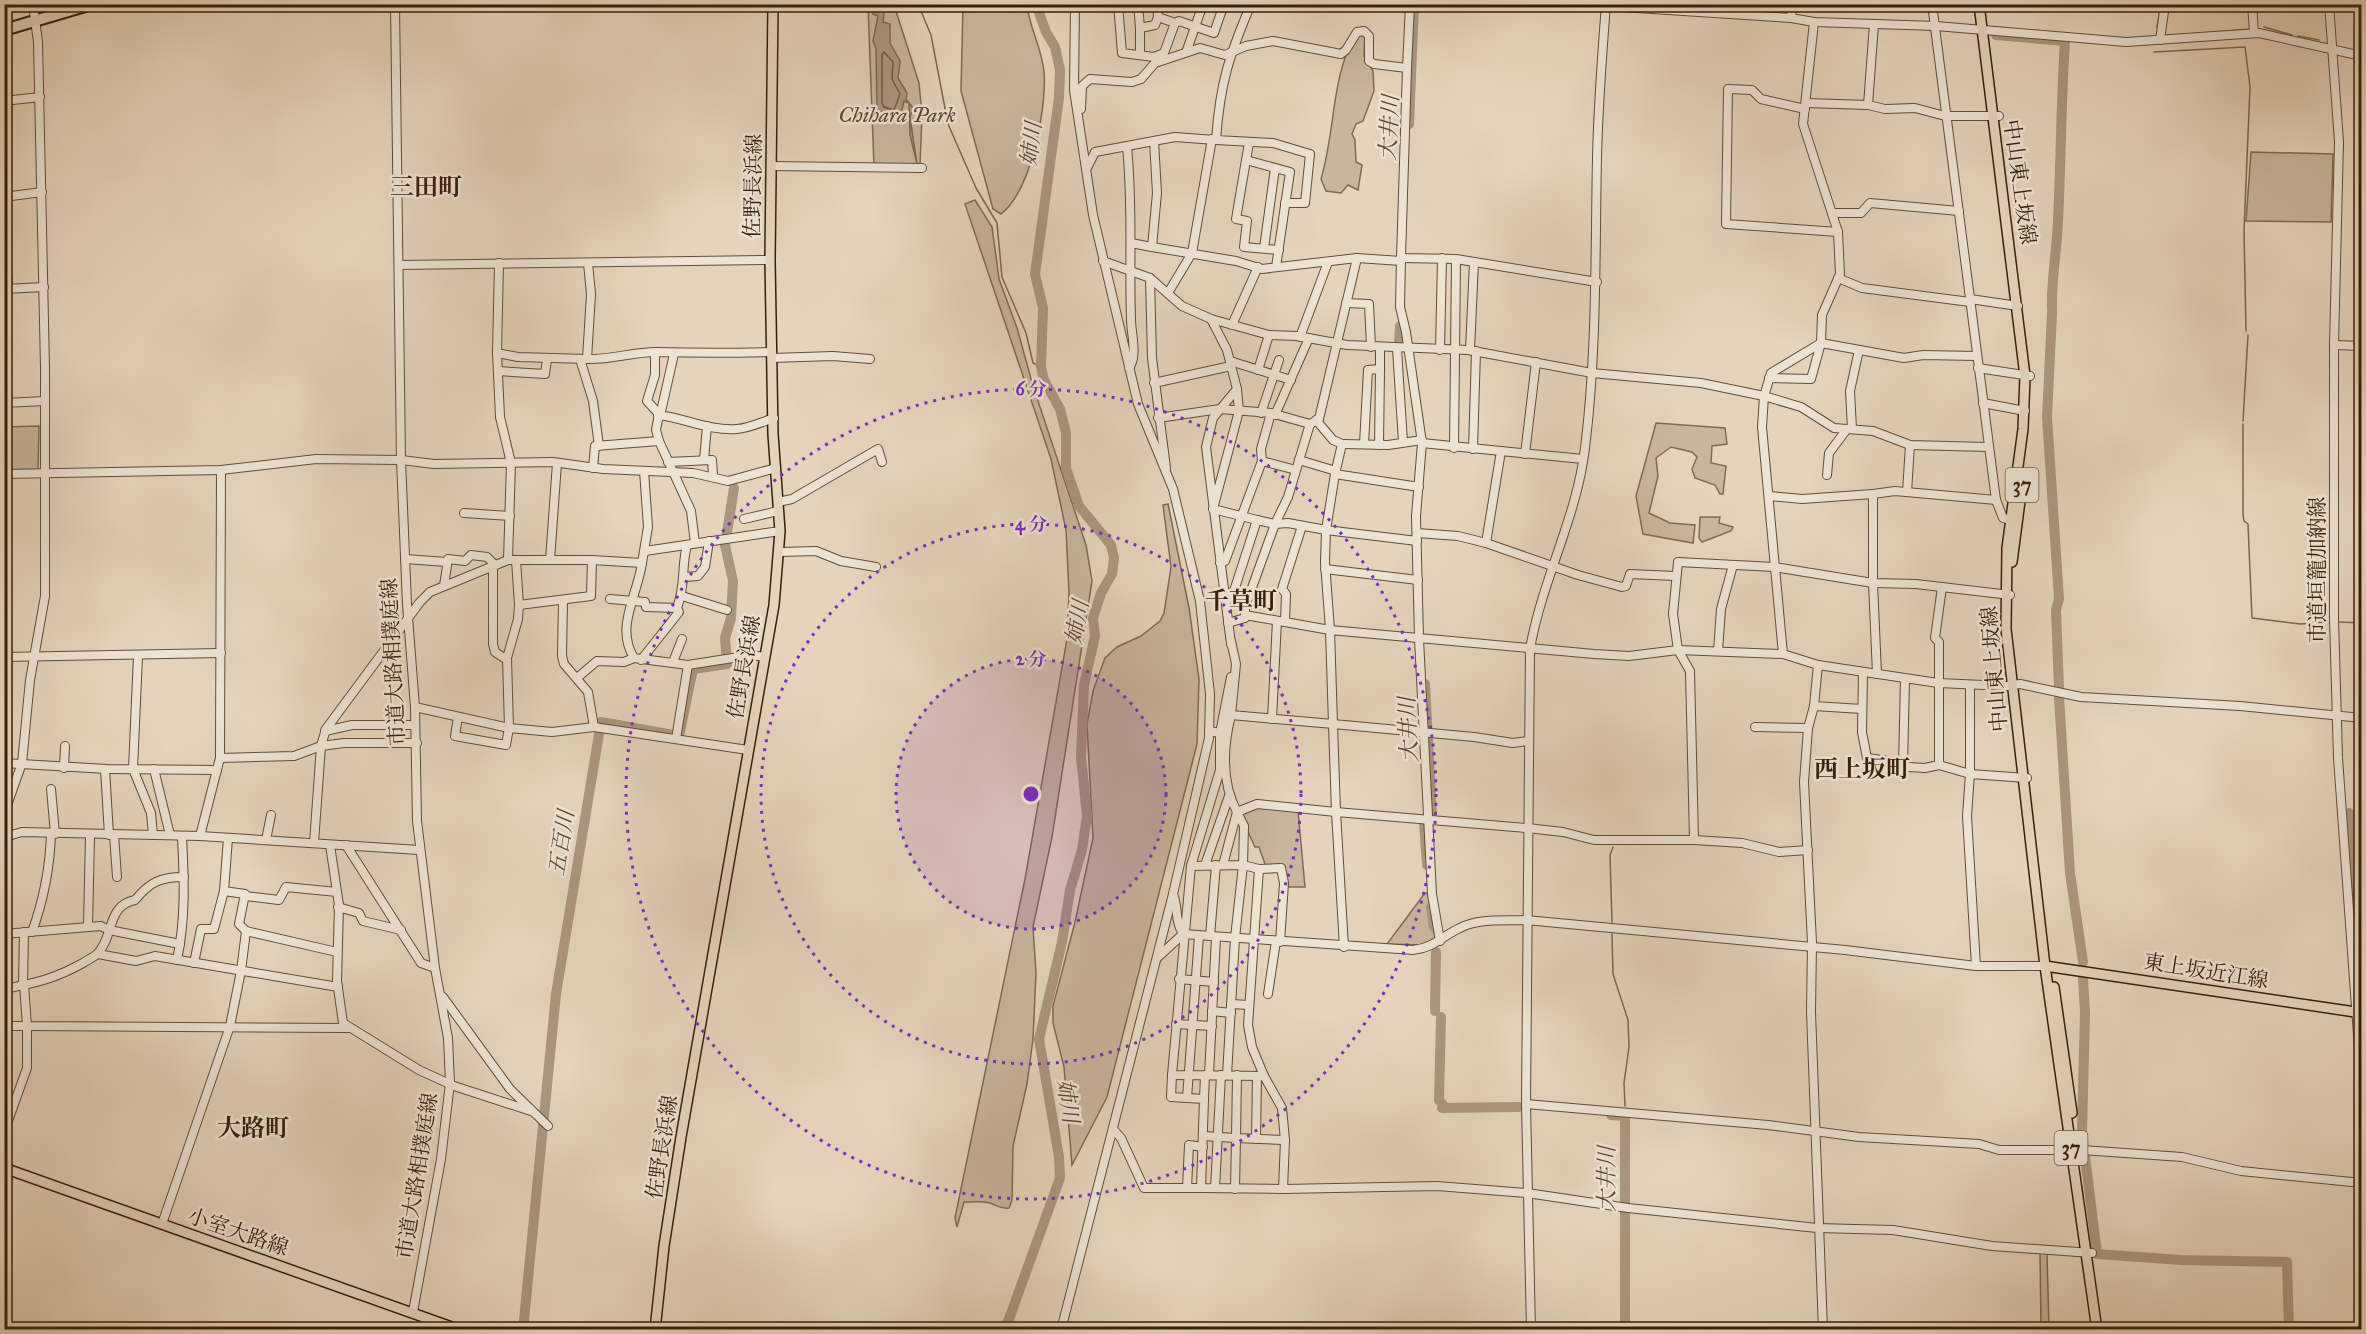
<svg xmlns="http://www.w3.org/2000/svg" width="2366" height="1334" font-family="'IM FELL Great Primer','Noto Serif JP',serif">
	<style>
		.green { fill: #c7b59d; stroke: #806a53; stroke-width: 1.5 }
		.water { fill: #aa967e; stroke: #7d664f; stroke-width: 1.5 }
		.lines { fill: none; stroke-linecap: round; stroke-linejoin: round }
		.shore { stroke: #725a44; stroke-width: 1.5 }
		.stream { stroke: #7d664f; stroke-width: 1.5 }
		.river { stroke: #aa967e; stroke-width: 10 }
		.minor-casing { stroke: #644c36; stroke-width: 10 }
		.major-casing { stroke: #3a1e09; stroke-width: 12 }
		.highway-casing { stroke: #3a1e09; stroke-width: 14 }
		.minor { stroke: #ede3d3; stroke-width: 8 }
		.major { stroke: #e4d4bb; stroke-width: 9 }
		.highway { stroke: #e4d4bb; stroke-width: 10 }
		.ring { fill: none; stroke: #7b2cbf; stroke-width: 3; stroke-dasharray: 3 6 }
		.labels { text-anchor: middle; dominant-baseline: central; stroke-width: 5; stroke-linejoin: round; paint-order: stroke }
		.shield { fill: #ede3d3; stroke: #705946; stroke-width: 1.5 }
		.shield-label { font-size: 20px; font-weight: bold; fill: #3a1e09 }
		.park-label { font-size: 21px; font-style: italic; fill: #5d442e; stroke: #ede3d3 }
		.street-label { font-size: 21px; fill: #3a1e09; stroke: #ede3d3 }
		.water-label { font-size: 22px; font-style: italic; fill: #614832; stroke: #ede3d3 }
		.quarter-label { font-size: 24px; font-weight: bold; fill: #3a1e09; stroke: #ede3d3 }
		.centre { fill: #7b2cbf; stroke: #ede3d3; stroke-width: 3 }
		.ring-label { font-size: 18px; text-anchor: middle; font-weight: bold; fill: #7b2cbf; stroke: #ede3d3; stroke-width: 5; stroke-linejoin: round; paint-order: stroke }
	</style>
	<rect width="100%" height="100%" fill="#e4d4bb"/>
	<filter id="stains"><feTurbulence type="fractalNoise" baseFrequency=".00333" numOctaves="4"/><feColorMatrix values="0 0 0 0 .2 0 0 0 0 .09 0 0 0 0 .02 0 0 0 .5 -.17"/></filter>
	<radialGradient id="worn" r=".72"><stop offset=".6" stop-color="#630" stop-opacity="0"/><stop offset="1" stop-color="#630" stop-opacity=".3"/></radialGradient>
	<g class="green">
		<path d="M868 5H894L919 83 922 115 920 165 874 166Z"/>
		<path d="M963 5H1027C1029 27 1042 48 1044 72 1047 109 1031 191 1001 214L993 209 961 91Z"/>
		<path d="M1355 33H1365L1364 56 1373 71 1374 91 1363 121 1356 124 1352 134 1355 140 1356 162 1362 165 1358 190 1348 185 1341 193 1326 191 1321 179C1336 128 1330 84 1355 33Z"/>
		<path d="M2251 152 2333 154 2331 222 2246 221Z"/>
		<path d="M975 200 992 227 999 279 1017 328 1033 386 1086 545 1092 581 1052 837 1033 927 1036 973 1033 1039 1027 1084 1013 1146 1012 1200 1009 1208C1000 1209 998 1206 990 1203 983 1201 972 1202 964 1202L957 1227 955 1218 1025 879 1067 639 1069 593 1066 530 1051 459 965 204Z"/>
		<path d="M1656 423 1725 428 1727 444 1712 446 1711 463 1726 466 1723 494H1720L1715 485 1695 478 1692 469 1697 457 1692 452 1671 447 1656 458 1658 476 1649 513 1670 523 1695 525 1693 543 1643 534 1636 496Z"/>
		<path d="M39 426 38 471 12 474 11 467H5L4 427Z"/>
		<path d="M1168 504 1189 608 1199 679 1197 744 1107 1097 1072 1165 1064 1067 1053 1023V1006L1075 922 1093 838 1087 724 1093 691 1105 658 1117 647 1141 636 1160 621 1164 613 1171 567 1163 505Z"/>
		<path d="M1700 517H1720L1719 523 1733 527 1731 531 1702 542 1699 538Z"/>
		<path d="M1256 807 1298 811 1305 887H1287L1281 865 1266 867 1259 847H1255L1240 814Z"/>
		<path d="M1425 893H1428L1435 937 1431 943 1421 945 1387 944Z"/>
		<path d="M2040 1253H2047L2049 1329H2041Z"/>
	</g>
	<path class="water" d="M872 5H885L883 22 890 24V43L900 61 898 78 907 93 906 99 913 108 910 117 917 164 910 135 909 103 904 101 901 114 894 117 877 111 876 48 873 41 878 16 873 14Z"/>
	<g class="lines">
		<path class="shore" d="M884 52 893 62 892 79 900 94 894 110 884 107 882 103V55Z"/>
		<g class="stream">
			<path d="M918 4 931 35 948 124 976 188 997 223 1002 277 1026 333 1033 363 1041 367"/>
			<path d="M2264 27 2292 35"/>
			<path d="M2159 29 2157 27 2161 5"/>
			<path d="M2175 35 2251 29"/>
			<path d="M2298 36 2319 40"/>
			<path d="M2154 52 2245 47 2250 87 2244 230 2246 331"/>
			<path d="M2243 421 2248 335"/>
			<path d="M2243 424V514L2244 521 2248 524 2252 618 2300 624 2328 622"/>
			<path d="M2339 622 2362 623"/>
			<path d="M1612 922 1610 855 1613 847"/>
			<path d="M1612 934 1613 974 1628 1020 1629 1047 1624 1083 1625 1106"/>
		</g>
		<g class="river">
			<path d="M1996 35 2065 41C2061 101 2061 161 2058 221 2057 251 2051 279 2052 309"/>
			<path d="M1409 124 1414 4"/>
			<path d="M2052 313 2047 417 2059 599 2056 610 2059 688"/>
			<path d="M1399 344 1400 326"/>
			<path d="M1425 684 1432 816"/>
			<path d="M2059 697 2070 873 2083 962"/>
			<path d="M2349 813 2362 970"/>
			<path d="M1424 823 1427 865"/>
			<path d="M1431 907 1434 927"/>
			<path d="M2083 978 2085 1012 2082 1132 2097 1254 2181 1260 2287 1262 2289 1330"/>
			<path d="M1435 1011 1436 952"/>
			<path d="M1441 1017 1439 1100 1443 1105"/>
			<path d="M1442 1108 1519 1107"/>
			<path d="M1611 1115 1625 1116V1330"/>
			<path d="M523 1330 556 994 601 722 679 736 693 669 727 664 725 638 731 618 733 581 725 545 734 488"/>
			<path d="M1005 1330 1060 1178 1059 1157 1039 1039 1062 942 1070 890 1082 850 1087 816 1081 757 1084 685 1095 636 1093 618 1101 593 1112 574 1114 558 1111 545 1079 506 1066 468V433L1060 409 1044 380 1041 367 1043 308 1035 274 1059 98 1060 70 1055 47 1046 32 1036 4"/>
		</g>
		<g class="minor-casing">
			<g id="minor">
				<path d="M395 4 401 460 407 604 415 707 417 821 435 968 448 1038 450 1083 441 1159 413 1312"/>
				<path d="M1118 4 1122 53 1154 57 1164 53 1175 23 1158 17 1155 25 1140 28V55"/>
				<path d="M1138 4 1140 28"/>
				<path d="M1157 4 1158 17"/>
				<path d="M1251 4C1229 56 1220 83 1216 140L1273 143 1310 154 1305 203H1285"/>
				<path d="M1932 4 1996 500 2003 518 2011 520"/>
				<path d="M2252 4 2254 33"/>
				<path d="M2329 4 2339 142 2334 345V618L2338 758 2362 1090"/>
				<path d="M1606 6 1791 18 1814 22 1936 26 2126 42 2259 33 2362 56"/>
				<path d="M1791 18 1792 4"/>
				<path d="M1175 23 1179 21 1214 33 1224 4"/>
				<path d="M2160 40 2165 4"/>
				<path d="M1187 50 1203 4"/>
				<path d="M1407 68 1410 4"/>
				<path d="M4 101 40 97"/>
				<path d="M1806 103 1868 105 1874 24"/>
				<path d="M1868 105 1885 109 1915 108 1945 116H1999"/>
				<path d="M1081 109 1082 86 1090 79 1132 82 1141 79 1155 63 1200 48 1225 55 1246 46 1273 41 1341 54 1346 50 1357 32 1364 31 1369 36V61L1374 64 1407 68 1401 258 1456 259 1597 282"/>
				<path d="M1805 109 1761 99 1752 90 1728 89 1726 224 1838 232"/>
				<path d="M1249 143 1246 160 1290 172 1276 267"/>
				<path d="M1127 147C1133 204 1129 261 1131 319 1131 333 1138 356 1129 368"/>
				<path d="M1246 160 1236 219 1247 221 1244 247 1279 250"/>
				<path d="M771 166 922 168"/>
				<path d="M1087 168 1095 152 1175 137 1215 140"/>
				<path d="M4 197 42 192"/>
				<path d="M1832 213H1861L1870 203 1959 211"/>
				<path d="M4 214 8 289"/>
				<path d="M1131 243 1152 247 1157 193 1154 141"/>
				<path d="M1152 247 1236 261 1262 269 1357 258 1401 261"/>
				<path d="M1264 248 1275 168"/>
				<path d="M1401 258 1400 307 1406 332 1422 443 1416 516 1419 639 1432 894 1440 941"/>
				<path d="M1103 261 1150 278 1152 358 1166 468"/>
				<path d="M499 263 497 353 500 417 511 463 508 560"/>
				<path d="M588 263 591 294 587 359C611 360 632 352 656 352 695 353 733 353 772 352"/>
				<path d="M399 265 770 260"/>
				<path d="M1150 278 1182 306 1211 319 1269 335 1297 336 1347 345 1468 350 1592 373 1701 383 1764 396 1801 407 1834 428 1873 431 1910 445 1988 447"/>
				<path d="M1838 278 1862 288 1970 302"/>
				<path d="M4 289 44 287"/>
				<path d="M1168 293 1192 253 1212 139"/>
				<path d="M1970 299 2018 306"/>
				<path d="M1346 303 1369 304 1371 347"/>
				<path d="M1211 319 1227 350 1237 389 1213 418 1206 447 1231 644"/>
				<path d="M1232 325 1258 267"/>
				<path d="M1300 337 1328 262"/>
				<path d="M2334 345 2362 346"/>
				<path d="M1380 347V369"/>
				<path d="M1397 349 1403 442"/>
				<path d="M1440 350 1442 258"/>
				<path d="M1470 350 1474 262"/>
				<path d="M655 352V375L647 401 659 414 656 430 659 441 691 511 695 543"/>
				<path d="M497 353 518 357 587 359"/>
				<path d="M772 358 833 356 870 359"/>
				<path d="M580 359 593 401 599 446"/>
				<path d="M1230 361 1291 380"/>
				<path d="M1978 368 2030 376"/>
				<path d="M1258 370 1269 335"/>
				<path d="M498 371 545 374 547 359"/>
				<path d="M1769 378 1811 379 1821 343 1904 358 1923 355 1977 356"/>
				<path d="M1154 383 1231 366"/>
				<path d="M4 403 45 401"/>
				<path d="M1983 403 2025 411"/>
				<path d="M1261 413 1279 360"/>
				<path d="M1271 413 1310 424 1288 497 1275 524"/>
				<path d="M658 415C685 418 709 431 737 429 749 428 762 422 774 418"/>
				<path d="M1275 415 1309 338"/>
				<path d="M660 416 674 354"/>
				<path d="M1158 418 1220 409 1271 413 1261 449 1262 461 1225 561 1220 563"/>
				<path d="M1316 420 1333 440 1342 444 1335 474 1419 487"/>
				<path d="M1310 424 1319 419 1357 258"/>
				<path d="M1852 429 1850 391 1859 350"/>
				<path d="M1342 444 1388 445 1422 440"/>
				<path d="M1364 444 1368 370 1380 369 1379 445"/>
				<path d="M1454 448 1456 259"/>
				<path d="M1473 449 1476 351"/>
				<path d="M1501 451 1583 459"/>
				<path d="M1525 454 1536 362"/>
				<path d="M704 460 707 426"/>
				<path d="M1299 460 1336 471"/>
				<path d="M1262 461 1296 470"/>
				<path d="M668 462 712 460 713 476"/>
				<path d="M593 468 595 446 659 441"/>
				<path d="M4 474 221 470 316 459 401 460 434 464 553 462 603 469 693 473 728 481 776 468"/>
				<path d="M1335 474 1326 530 1417 541"/>
				<path d="M1827 475 1829 453 1847 429"/>
				<path d="M1907 492 1910 445"/>
				<path d="M1873 494 1895 491 1996 500"/>
				<path d="M1770 496 1802 499 1873 494V583L1916 584 2010 595"/>
				<path d="M778 502 792 499 878 449 882 462"/>
				<path d="M464 513 510 516"/>
				<path d="M744 519 778 511"/>
				<path d="M1417 533 1458 536 1486 543 1501 451 1422 443"/>
				<path d="M1486 543 1578 575 1622 587 1626 586 1630 574 1675 576"/>
				<path d="M645 551 780 531"/>
				<path d="M780 552 816 551 841 561 876 567"/>
				<path d="M405 559 447 562"/>
				<path d="M550 560 557 463"/>
				<path d="M642 563C637 597 615 627 634 658L688 665 752 655 764 657"/>
				<path d="M493 566V644L495 652 507 660"/>
				<path d="M1325 569 1418 580"/>
				<path d="M685 577 698 576 705 567 709 541"/>
				<path d="M444 586 448 559 465 561 471 555 487 557 495 565"/>
				<path d="M682 596 727 610"/>
				<path d="M610 599 645 602 646 607 677 608"/>
				<path d="M563 600 562 656 564 664 588 692 594 727"/>
				<path d="M1225 601 1232 597 1257 520 1213 509 1239 411 1237 389"/>
				<path d="M519 605 591 596 592 560"/>
				<path d="M1245 615 1330 630 1325 562 1326 530 1288 523 1275 524"/>
				<path d="M1285 622 1286 594 1282 589 1302 526"/>
				<path d="M1228 623 1245 618V607L1275 524 1257 520"/>
				<path d="M1231 641 1236 664 1231 715 1333 724 1330 630 1594 654 1629 656 1678 650 1783 654 1818 665 1938 683 2007 686 2020 684 2081 697 2240 706 2362 718"/>
				<path d="M1718 651 1721 609 1733 565"/>
				<path d="M1783 654 1762 427 1764 396 1771 373 1821 343 1822 315 1840 274 1838 232 1803 124 1814 22"/>
				<path d="M138 656 133 769 151 813 153 835"/>
				<path d="M4 657 221 653"/>
				<path d="M641 660 679 612 677 608C686 584 681 568 687 545"/>
				<path d="M673 662 682 639"/>
				<path d="M1818 665 1814 706 1808 728 1804 782 1812 943 1811 1012 1823 1330"/>
				<path d="M1863 672 1862 732 1867 758 1889 761 1893 766 1925 768 1939 765 1970 774V685"/>
				<path d="M577 678 597 661 624 662 634 658"/>
				<path d="M1814 706 1862 709"/>
				<path d="M415 707 509 728 552 732 594 727 748 750"/>
				<path d="M1231 715C1223 747 1221 782 1237 812L1257 804 1336 812 1333 724 1474 737 1513 743 1528 741"/>
				<path d="M458 717 455 736 506 745 509 728 507 658 518 619 519 605 516 560"/>
				<path d="M1272 719 1277 621"/>
				<path d="M1755 727 1808 728"/>
				<path d="M325 731 352 725H415"/>
				<path d="M1209 731 1220 733 1231 677"/>
				<path d="M1220 733V770L1222 772"/>
				<path d="M676 739 688 665"/>
				<path d="M220 758 294 756 321 746 344 743H417"/>
				<path d="M4 763 107 769 217 770"/>
				<path d="M1939 765V642L1935 638 1942 587"/>
				<path d="M1903 767 1905 679"/>
				<path d="M64 768 65 746"/>
				<path d="M105 769 109 835"/>
				<path d="M154 769 170 835"/>
				<path d="M51 789 55 834"/>
				<path d="M4 821 5 811 22 763 30 680 45 596V368L38 42 33 4"/>
				<path d="M114 835 117 877"/>
				<path d="M200 836 220 758 221 470"/>
				<path d="M228 838 224 891 245 894 239 924 246 931 337 952"/>
				<path d="M4 839 8 836 22 832 200 836 419 850"/>
				<path d="M266 840 271 815"/>
				<path d="M1694 840 1742 843 1779 852 1808 850"/>
				<path d="M314 843 321 746 326 729 420 602 430 592 508 560H592L642 563 648 527 644 471"/>
				<path d="M330 845 339 905 337 981 343 1023 419 1070 454 1086 531 1111"/>
				<path d="M346 845 421 963 435 968"/>
				<path d="M1205 865 1229 796"/>
				<path d="M1223 865 1237 812"/>
				<path d="M1191 866 1220 770"/>
				<path d="M1259 869 1281 868 1284 883 1280 942"/>
				<path d="M1173 894C1179 909 1174 919 1183 934"/>
				<path d="M245 896 279 900 286 887 337 892"/>
				<path d="M338 907 359 913 363 921 401 930"/>
				<path d="M88 926 90 835"/>
				<path d="M32 932C44 899 50 868 51 833"/>
				<path d="M4 934 101 926 109 930 180 944"/>
				<path d="M1210 936 1216 865"/>
				<path d="M1344 947 1336 812 1527 828 1563 832 1594 840H1694L1690 671 1678 650 1673 614 1678 562 1774 567 1873 583 1877 674"/>
				<path d="M98 954 136 961 155 956 338 987"/>
				<path d="M1157 958 1183 934 1413 950C1434 948 1442 936 1460 928 1479 918 1505 921 1526 920L1845 950 1976 966H2045"/>
				<path d="M177 960C186 918 184 878 182 836"/>
				<path d="M194 963 201 929H214L224 891"/>
				<path d="M1976 966 1967 816 1970 774 2027 778"/>
				<path d="M1179 979 1214 982"/>
				<path d="M24 984 27 1026 348 1028"/>
				<path d="M23 985 24 932"/>
				<path d="M4 989C36 983 54 979 83 963 87 960 95 957 98 953 114 936 107 905 135 900 150 882 160 877 184 877"/>
				<path d="M1268 994 1276 941"/>
				<path d="M443 997 510 1089 548 1126"/>
				<path d="M1231 1004 1249 1005"/>
				<path d="M1212 1011 1231 1013"/>
				<path d="M1176 1024 1212 1026"/>
				<path d="M4 1026H27V1068L4 1132"/>
				<path d="M1172 1075 1171 1097 1204 1099 1201 1188 1283 1189 1285 1140"/>
				<path d="M1209 1075 1216 937"/>
				<path d="M1227 1075 1235 938 1243 865 1259 869 1248 1025 1252 1047 1264 1076 1172 1075 1191 866 1243 865 1244 826 1237 812"/>
				<path d="M1237 1075 1236 1138 1285 1140 1282 1108 1264 1076"/>
				<path d="M1187 1098 1199 936"/>
				<path d="M1204 1099 1205 1075"/>
				<path d="M1526 1104 1768 1125 1859 1137 1979 1144 1999 1150H2082L2182 1157 2241 1171 2362 1183"/>
				<path d="M1113 1129 1121 1138 1144 1188H1201"/>
				<path d="M1203 1136 1236 1138 1235 1189"/>
				<path d="M1256 1139 1257 1076"/>
				<path d="M1187 1188 1189 1145 1203 1147"/>
				<path d="M1215 1188 1221 1075"/>
				<path d="M1283 1189 1437 1186 1527 1193 1628 1208 1817 1228 1893 1230 1992 1246 2092 1253"/>
				<path d="M162 1224 230 1026 241 971 246 931"/>
				<path d="M796 1328V1330"/>
				<path d="M1061 1330 1173 894 1209 738 1210 694 1200 601 1173 489 1138 404 1093 215 1074 90 1075 4"/>
				<path d="M1531 1330 1526 1104 1530 649C1542 580 1577 517 1585 448 1597 352 1595 255 1597 158 1598 107 1602 56 1606 4"/>
			</g>
		</g>
		<g class="major-casing">
			<g id="major">
				<path d="M1979 4 2025 376 2023 429 2007 548 2006 629 2045 966 2097 1330"/>
				<path d="M2012 562 2020 501"/>
				<path d="M2045 966 2362 1013"/>
				<path d="M2054 987 2072 1113"/>
				<path d="M4 1168 460 1330"/>
				<path d="M655 1330 664 1246 681 1137 774 605 780 531 773 434 770 260 773 4"/>
			</g>
		</g>
		<g class="highway-casing">
			<path id="highway" d="M4 30 92 4"/>
		</g>
		<use href="#minor" class="minor"/>
		<use href="#major" class="major"/>
		<use href="#highway" class="highway"/>
	</g>
	<circle cx="1031" cy="794" r="135" fill="#7b2cbf" fill-opacity=".12"/>
	<g class="ring">
		<circle cx="1031" cy="794" r="135"/>
		<circle cx="1031" cy="794" r="270"/>
		<circle cx="1031" cy="794" r="405"/>
	</g>
	<g class="labels">
		<g class="shield">
			<rect x="2005.5" y="468" width="33" height="34" rx="4.5"/>
			<rect x="2054.5" y="1131" width="33" height="34" rx="4.5"/>
		</g>
		<g class="shield-label">
			<text x="2022" y="485">37</text>
			<text x="2071" y="1148">37</text>
		</g>
		<g class="park-label">
			<text x="897" y="115">Chihara Park</text>
		</g>
		<g class="street-label">
			<text transform="translate(2020 182) rotate(82)">中山東上坂線</text>
			<text transform="translate(753 186) rotate(-89)">佐野長浜線</text>
			<text transform="translate(2317 570) rotate(-90)">市道垣籠加納線</text>
			<text transform="translate(393 662) rotate(-93)">市道大路相撲庭線</text>
			<text transform="translate(744 667) rotate(-80)">佐野長浜線</text>
			<text transform="translate(1994 669) rotate(-95)">中山東上坂線</text>
			<text transform="translate(2206 971) rotate(9)">東上坂近江線</text>
			<text transform="translate(662 1147) rotate(-81)">佐野長浜線</text>
			<text transform="translate(417 1176) rotate(-81)">市道大路相撲庭線</text>
			<text transform="translate(238 1232) rotate(19)">小室大路線</text>
		</g>
		<g class="water-label">
			<text transform="translate(1389 128) rotate(-87)">大井川</text>
			<text transform="translate(1031 144) rotate(-83)">姉川</text>
			<text transform="translate(1077 622) rotate(-79)">姉川</text>
			<text transform="translate(1408 730) rotate(-93)">大井川</text>
			<text transform="translate(561 843) rotate(-81)">五百川</text>
			<text transform="translate(1068 1101) rotate(81)">姉川</text>
			<text transform="translate(1606 1179) rotate(-90)">大井川</text>
		</g>
		<g class="quarter-label">
			<text x="426" y="187">三田町</text>
			<text x="1241" y="601">千草町</text>
			<text x="1862" y="769">西上坂町</text>
			<text x="253" y="1128">大路町</text>
		</g>
	</g>
	<circle cx="1031" cy="794" r="9" class="centre"/>
	<g class="ring-label">
		<text x="1031" y="395">6 分</text>
		<text x="1031" y="530">4 分</text>
		<text x="1031" y="665">2 分</text>
	</g>
	<rect width="2366" height="1334" fill="none" stroke="#e4d4bb" stroke-width="24"/>
	<rect x="6" y="6" width="2354" height="1322" fill="none" stroke="#3a1e09" stroke-width="3"/>
	<rect x="12" y="12" width="2342" height="1310" fill="none" stroke="#3a1e09" stroke-width="1.5"/>
	<rect width="100%" height="100%" filter="url(#stains)"/>
	<rect width="100%" height="100%" fill="url(#worn)"/>
</svg>
